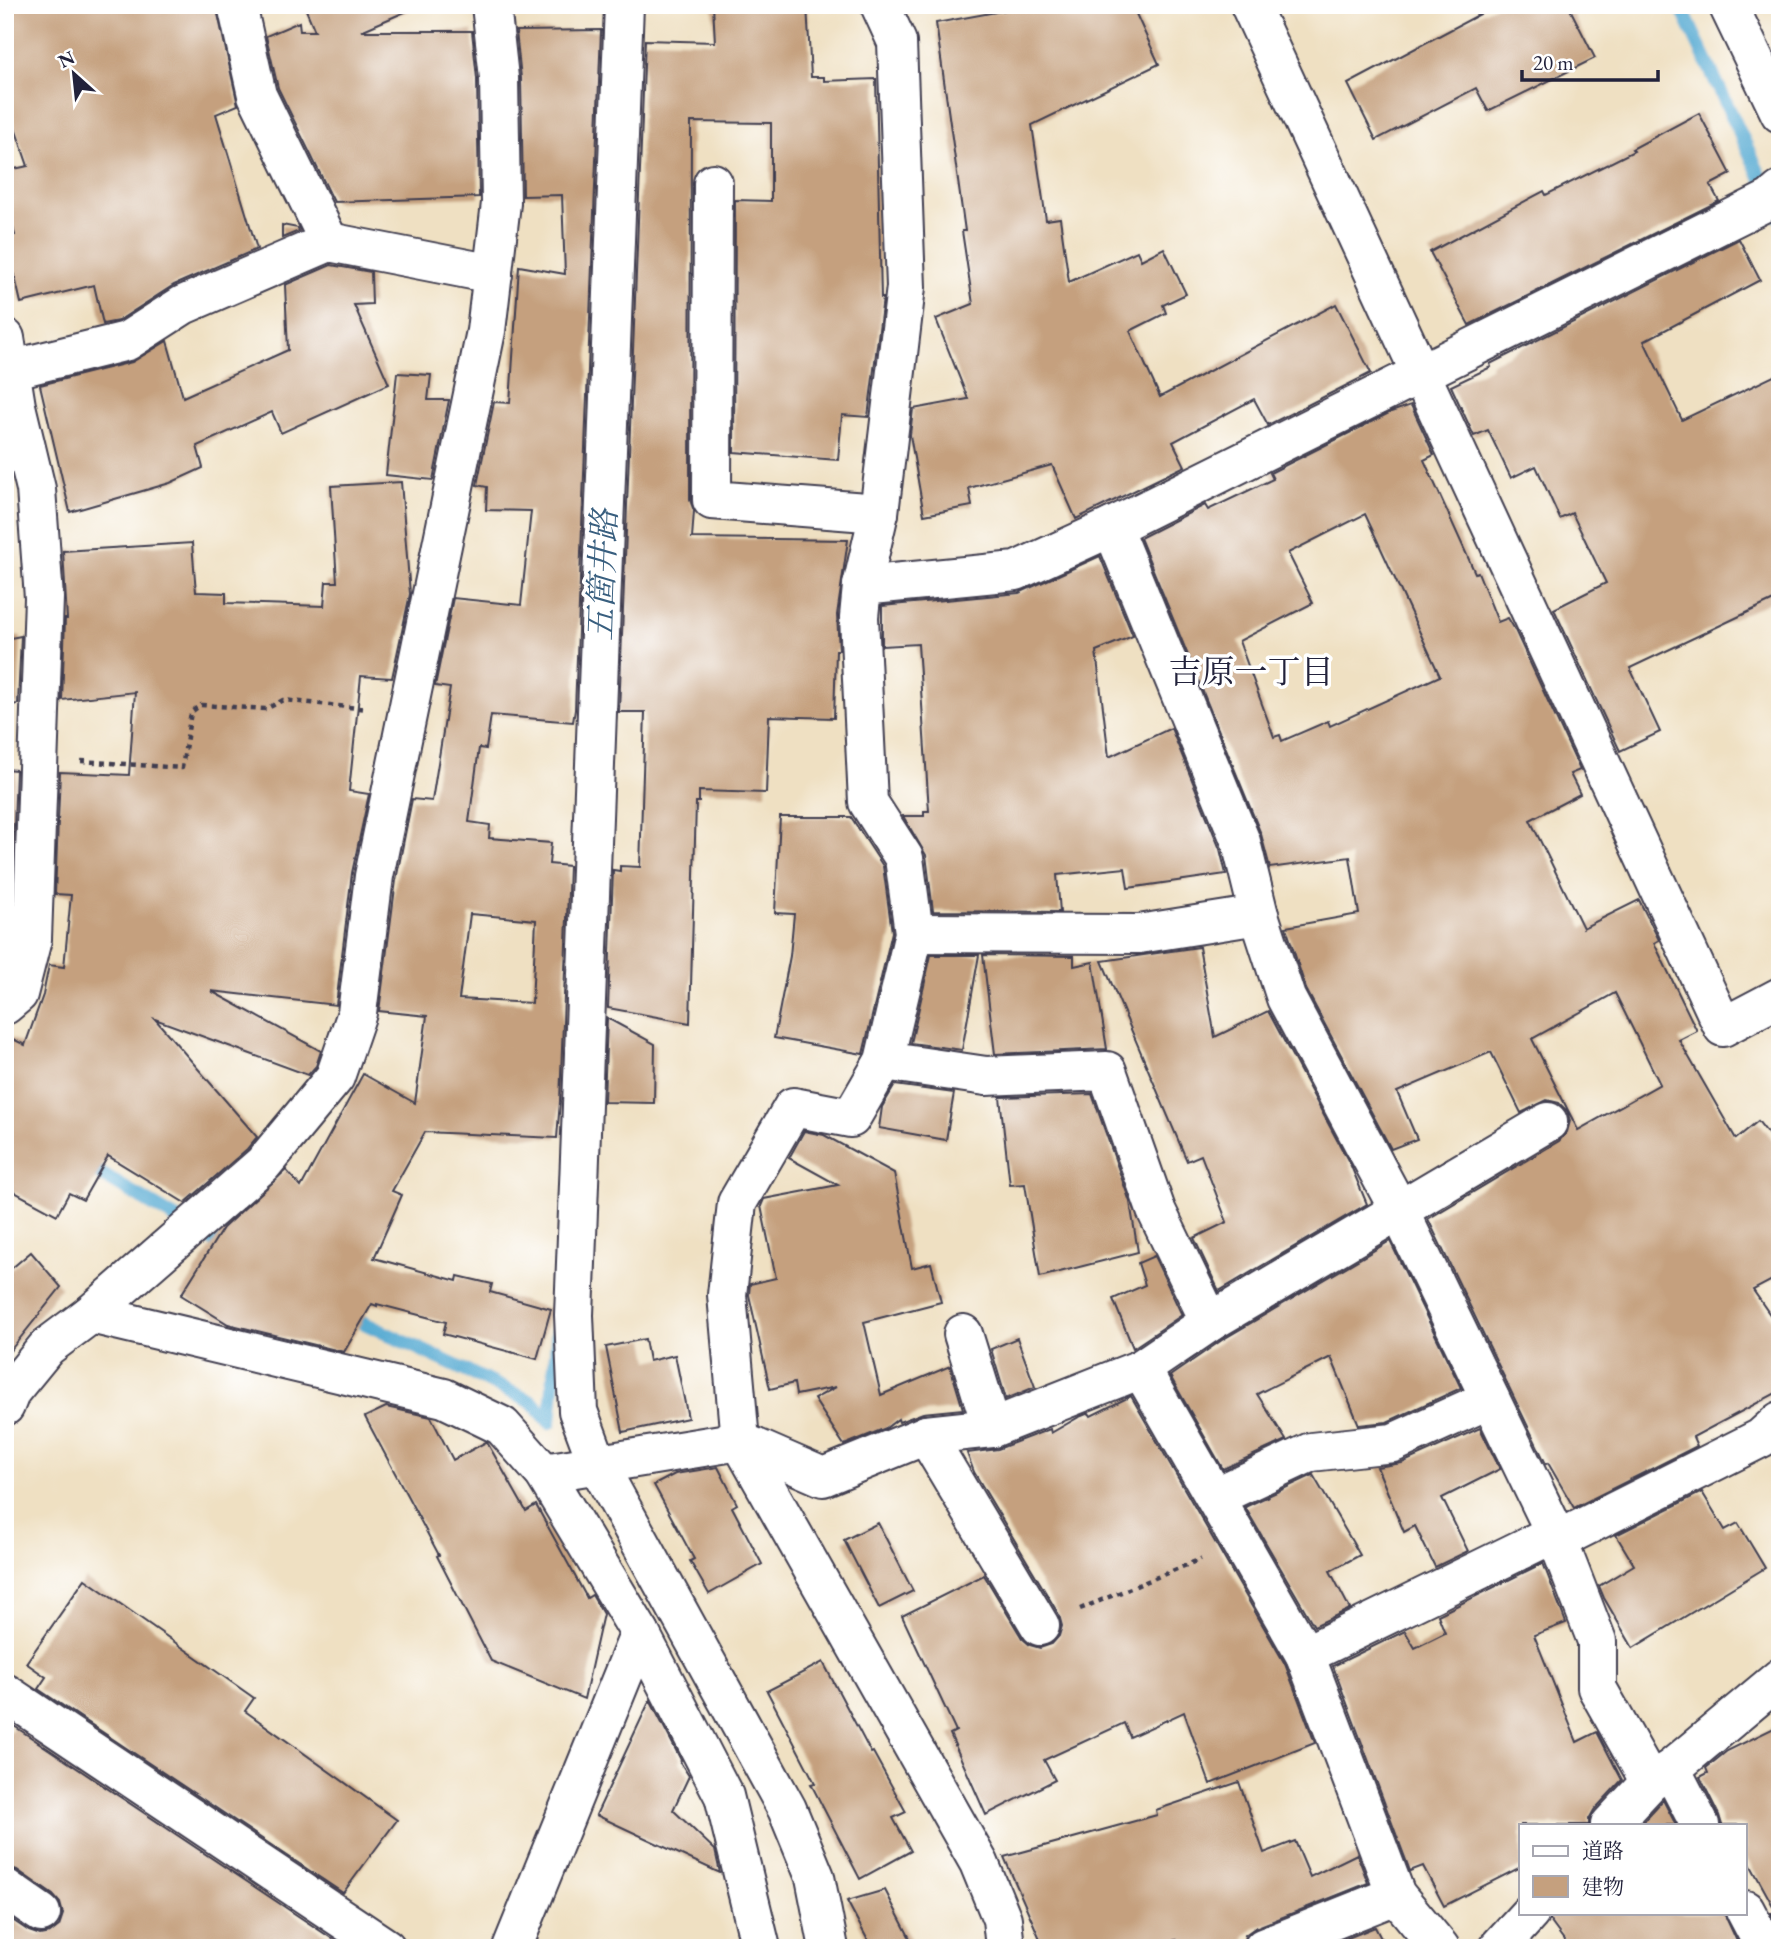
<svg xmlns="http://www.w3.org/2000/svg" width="1785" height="1953" font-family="'EB Garamond','Noto Serif JP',serif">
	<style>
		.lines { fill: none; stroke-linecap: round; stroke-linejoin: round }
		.stream { stroke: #56aad2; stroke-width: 14 }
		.building { fill: #c5a07e; fill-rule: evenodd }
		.minor-casing { stroke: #413e4f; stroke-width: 42 }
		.path { stroke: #413e4f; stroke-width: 4.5; stroke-dasharray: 5 5; stroke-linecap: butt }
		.minor { stroke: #fff; stroke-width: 38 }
		.labels { text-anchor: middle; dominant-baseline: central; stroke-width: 7; stroke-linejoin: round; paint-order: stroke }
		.water-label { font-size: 33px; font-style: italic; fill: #395f7f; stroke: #fff }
		.neighbourhood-label { font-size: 33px; fill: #22223b; stroke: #fff }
	</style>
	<rect width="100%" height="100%" fill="#fff"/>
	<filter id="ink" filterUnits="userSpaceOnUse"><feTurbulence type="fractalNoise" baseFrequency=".0143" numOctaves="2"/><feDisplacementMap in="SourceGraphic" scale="14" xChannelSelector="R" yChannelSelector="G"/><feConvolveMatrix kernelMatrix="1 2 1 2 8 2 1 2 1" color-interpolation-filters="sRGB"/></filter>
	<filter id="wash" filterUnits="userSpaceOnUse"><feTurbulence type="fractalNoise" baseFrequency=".00686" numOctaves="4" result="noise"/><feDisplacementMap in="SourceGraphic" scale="28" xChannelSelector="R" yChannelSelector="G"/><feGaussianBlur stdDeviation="1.57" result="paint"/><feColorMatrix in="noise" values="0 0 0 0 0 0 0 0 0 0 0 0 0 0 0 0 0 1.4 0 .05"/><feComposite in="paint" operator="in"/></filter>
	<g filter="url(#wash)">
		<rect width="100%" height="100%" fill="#efe0c2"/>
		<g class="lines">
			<g class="stream">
				<path d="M1680 5 1780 218"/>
				<path d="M84 1164 229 1250"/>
				<path d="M345 1314 532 1402 550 1422"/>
				<path d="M550 1422 558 1329"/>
			</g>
		</g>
		<g id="blocks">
			<g class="building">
				<path d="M5 5H216L238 105 216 114 257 249 174 285 118 321 103 324 94 285 21 303 6 238 15 235 5 196V171L28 166 5 99Z"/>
				<path d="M304 5H421L361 31H472L477 79 479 197 334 202 278 88 266 36 299 22 300 31H315Z"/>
				<path d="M713 5H807L811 77H824V81L876 79 881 298H883L868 417 842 415 838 460 734 452 735 200 771 201V123L691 122 690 500 694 511 692 538 848 540 837 615 839 650H836L834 718 769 716 766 793 699 791V802H696L690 1023 608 1008 613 870 620 871V866L640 867 645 712H619L645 40 715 42Z"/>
				<path d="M1034 5H1132L1159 64 1032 125 1046 220 1060 218 1069 282 1137 251 1141 260 1164 248 1186 294 1163 305 1166 313 1130 331 1160 397 1336 304 1371 373 1268 425 1254 399 1173 442 1185 466 1076 519 1052 465 969 488 972 506 924 515 910 435 913 409 968 399 936 319 973 304 962 231H965L936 23Z"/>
				<path d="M1497 5H1568L1595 58 1488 111 1476 88 1376 140 1348 84Z"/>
				<path d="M601 30 575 710 573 722 491 715 486 749 479 748 469 822 490 825 489 838 551 843 549 864 569 866 560 1101 557 1138 425 1132 392 1191 402 1195 374 1258 457 1281 458 1276 492 1284 490 1292 551 1309 537 1359 443 1334 446 1322 377 1304V1306L372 1304 344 1352 228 1324 181 1295 223 1228 286 1170 301 1187 363 1074 415 1103 427 1016 379 1011 396 880 412 799 432 801 450 688 435 686 453 598 521 605 531 511 486 510 487 487 477 485 494 402 510 403 519 266 565 274 562 195 523 196 521 78 516 31ZM470 914 536 920 532 1003 459 999Z"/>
				<path d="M1699 113 1731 174 1710 185 1719 201 1469 325 1430 252 1544 191 1546 195 1634 151 1632 149Z"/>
				<path d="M282 225 298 228 299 231 282 238Z"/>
				<path d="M1739 239 1760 280 1644 341 1682 420 1780 373V597L1630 668 1660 732 1620 751 1554 609 1606 583 1572 513 1560 519 1536 466 1511 478 1488 430 1474 436 1451 386 1491 367 1490 364Z"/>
				<path d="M331 265 371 272 372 304 354 305 389 384 281 433 272 412 197 446 203 468 170 483 70 512 40 385 132 362 167 341 183 397 288 350 285 285Z"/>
				<path d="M397 373 431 375 428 400H449L433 480 386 475Z"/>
				<path d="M1411 405 1434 455 1424 460 1475 573 1478 572 1498 622 1508 618 1514 628 1580 770 1570 774 1580 794 1530 820 1583 928 1639 900 1659 940 1654 943 1697 1031 1679 1040 1736 1139 1758 1121 1780 1149V1276L1753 1290 1780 1329V1391L1693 1437 1697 1446 1574 1508 1548 1463 1546 1464 1428 1219 1559 1141 1567 1132 1570 1121 1567 1111 1559 1103 1547 1100 1521 1113 1491 1052 1397 1092 1417 1139 1391 1149 1306 989 1286 927 1359 914 1350 857 1270 868 1261 834 1140 538 1205 505 1208 510 1273 479 1270 473 1391 412ZM1365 514 1440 676 1330 726 1328 721 1282 741 1280 735 1274 737 1239 641 1313 603 1288 553ZM1615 993 1660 1084 1578 1130 1532 1039Z"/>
				<path d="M401 482 410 594 392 678 361 676 349 791 369 794 352 873 336 1005 211 991 321 1051 316 1066 308 1075 155 1019 257 1137 247 1149 185 1203 108 1156 83 1200 69 1193 57 1215 5 1187V1035L25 1045 43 995 49 965 64 967 71 895 55 894 60 772 129 775 135 692 62 700 65 619H67L63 551 192 543 196 592 226 593V603L324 606 326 582H337L331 486Z"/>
				<path d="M1100 556 1133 636 1096 651 1109 757 1171 728 1220 849 1226 874 1128 888 1125 868 1057 875 1060 912 933 911 926 855 903 816H924V811H929L918 644 882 646V606L1019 593Z"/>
				<path d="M21 636 18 704 5 706V639Z"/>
				<path d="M5 769 16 770 13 854H5Z"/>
				<path d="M780 817H851L883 866 892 932 863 1054 774 1038 790 956 794 914 775 913Z"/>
				<path d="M1199 947 1215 1037 1268 1011 1351 1166 1367 1204 1219 1291 1194 1238 1227 1222 1201 1155 1187 1161 1102 961Z"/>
				<path d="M931 955H979L962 1050 911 1043Z"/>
				<path d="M983 955 1074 956V966L1093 962 1107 1049 995 1054Z"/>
				<path d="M607 1018 655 1044 654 1103 604 1102Z"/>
				<path d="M895 1085 954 1093 946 1140 879 1128 882 1107Z"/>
				<path d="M1092 1094 1130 1202 1138 1252 1040 1277 1025 1184 1010 1185 1000 1097Z"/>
				<path d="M804 1131 824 1135 894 1173 912 1268 931 1263 941 1302 864 1322 881 1395 950 1366 963 1409 923 1413 899 1422 898 1419 886 1428 844 1445 814 1399 836 1387 796 1395 794 1383 770 1389 749 1295 750 1284 776 1278 761 1206 764 1199 838 1185 789 1158Z"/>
				<path d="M1390 1241 1461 1388 1387 1422 1359 1425 1331 1357 1257 1394 1286 1440 1223 1469 1170 1376 1222 1340Z"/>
				<path d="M31 1252 61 1287 5 1357V1274Z"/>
				<path d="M1154 1256 1182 1315 1133 1348 1113 1299 1145 1285 1138 1263Z"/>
				<path d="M1017 1338 1035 1387 1006 1399 991 1349Z"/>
				<path d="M645 1339 649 1361 675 1355 688 1418 623 1432 606 1347Z"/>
				<path d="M1131 1396 1285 1664 1315 1743 1210 1784 1184 1712 1130 1737 1124 1723 1044 1760 1055 1780 986 1815 950 1734 956 1731 902 1616 984 1575 1022 1638 1030 1645 1040 1648 1052 1644 1059 1636 1062 1626 1059 1615 974 1472 967 1453 998 1449 1050 1429 1051 1433 1079 1417 1089 1413 1091 1416Z"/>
				<path d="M386 1407 431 1417 453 1460 486 1442 488 1444 526 1511 536 1505 587 1598 592 1595 603 1614 584 1699 491 1661 437 1556 439 1555 365 1417Z"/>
				<path d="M1480 1428 1500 1469 1442 1498 1468 1551 1435 1567 1415 1526 1404 1532 1377 1467 1402 1463Z"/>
				<path d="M718 1467 737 1504 732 1507 762 1564 709 1594 690 1561 694 1559 654 1485 675 1474Z"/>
				<path d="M1313 1475 1360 1555 1330 1571 1350 1609 1314 1626 1245 1507Z"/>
				<path d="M1702 1492 1725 1530 1738 1523 1765 1568 1633 1648 1604 1598 1599 1586 1634 1565 1616 1535Z"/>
				<path d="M878 1523 913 1591 879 1608 844 1540Z"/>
				<path d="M1543 1563 1566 1623 1534 1635 1577 1742 1597 1732 1622 1780 1594 1810 1589 1819V1825H1521V1867L1444 1906 1423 1866 1410 1871 1333 1666 1405 1631 1415 1648 1445 1633 1438 1615Z"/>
				<path d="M85 1579 254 1698 245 1711 397 1820 343 1893 38 1689 46 1677 26 1663Z"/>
				<path d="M823 1662 871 1753 873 1752 906 1812 893 1818 911 1851 860 1879 811 1784 815 1783 767 1691Z"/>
				<path d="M650 1700 681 1760 680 1762 689 1776 673 1810 715 1850 720 1873 596 1815Z"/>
				<path d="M1780 1725V1929L1771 1913H1777L1745 1855V1825H1722L1719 1815 1700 1777 1708 1773 1706 1768 1727 1751Z"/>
				<path d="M14 1726 346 1948H5V1915L29 1931 40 1935 50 1933 59 1926 63 1914 60 1903 53 1895 17 1870 5 1866V1739Z"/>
				<path d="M1239 1782 1264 1853 1295 1841 1310 1877 1357 1854 1368 1883 1255 1928 1245 1935 1242 1948H1178L1176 1940 1140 1948H1044L1004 1857 1157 1815 1156 1810Z"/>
				<path d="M1663 1800 1676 1825H1640Z"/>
				<path d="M885 1890 915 1948H872L847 1901Z"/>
				<path d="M1551 1913H1724L1740 1948H1570L1550 1921Z"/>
				<path d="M1375 1927 1386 1948H1323Z"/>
			</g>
		</g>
	</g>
	<g filter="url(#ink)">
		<use href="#blocks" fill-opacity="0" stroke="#413e4f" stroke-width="2"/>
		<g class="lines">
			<g class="minor-casing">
				<g id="minor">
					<path d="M237 5 257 95 329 242"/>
					<path d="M624 5 574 1315 578 1411 598 1465 787 1809 815 1877 829 1948"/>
					<path d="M880 5 897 42 906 287 879 513 862 586 859 617 868 802 904 858 914 933 884 1061 851 1118 793 1107 737 1203 727 1295 740 1441 979 1863 1002 1919 1005 1948"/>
					<path d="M1250 5 1723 1027 1780 997"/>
					<path d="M1728 5 1780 113"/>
					<path d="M713 183 712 500 879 513"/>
					<path d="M5 338 16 406 36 489 44 598 32 939 18 994 5 1005"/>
					<path d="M10 370 127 341 183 305 329 242 493 274"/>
					<path d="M1112 527 1241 842 1259 915 1286 998 1399 1210 1555 1533 1597 1641V1688L1650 1782"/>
					<path d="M862 586 1016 571 1112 527 1771 199 1780 191"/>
					<path d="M914 933 1139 934 1259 915"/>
					<path d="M884 1061 986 1076 1107 1071 1156 1210 1210 1322"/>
					<path d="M91 1314 444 1398 502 1426 544 1473 640 1633 724 1796 761 1948"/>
					<path d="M963 1334 992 1428"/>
					<path d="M1141 1369 1305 1655 1396 1895 1440 1948"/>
					<path d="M5 1406 11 1391 47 1347 91 1314 263 1164 335 1077 357 1013 374 876 486 331 501 203 499 78 491 5"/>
					<path d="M926 1435 1040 1626"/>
					<path d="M544 1473 740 1441 823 1477 926 1435 992 1428 1141 1369 1210 1322 1548 1122"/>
					<path d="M1215 1497 1311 1452 1393 1443 1490 1399"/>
					<path d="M1558 1540 1761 1438 1780 1421"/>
					<path d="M1305 1655 1555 1533"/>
					<path d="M5 1693 386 1948"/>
					<path d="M1671 1769 1700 1825"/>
					<path d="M1610 1825 1650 1782 1671 1769 1780 1678"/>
					<path d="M5 1888 41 1913"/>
					<path d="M1745 1910 1765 1948"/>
					<path d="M512 1948 640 1633"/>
					<path d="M1263 1948 1396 1895"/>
					<path d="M1498 1948 1530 1913"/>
				</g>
			</g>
			<g class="path">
				<path d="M81 761 182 768 191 712 201 705 266 709 283 700 367 709"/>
				<path d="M1080 1609 1201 1559"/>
			</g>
			<use href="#minor" class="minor"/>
		</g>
	</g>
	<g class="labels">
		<g class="water-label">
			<text transform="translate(602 575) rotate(-88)">五箇井路</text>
		</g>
		<g class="neighbourhood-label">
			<text x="1251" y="671">吉原一丁目</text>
		</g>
	</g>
	<rect width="1785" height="1953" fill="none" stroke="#fff" stroke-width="28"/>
	<rect x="1519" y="1824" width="228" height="91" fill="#ffffff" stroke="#a7a7b1" stroke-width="2"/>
	<rect x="1533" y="1846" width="35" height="10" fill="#ffffff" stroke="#a7a7b1" stroke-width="2"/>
	<text x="1582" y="1858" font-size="21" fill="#22223b">道路</text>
	<rect x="1533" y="1876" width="35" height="21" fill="#c5a07e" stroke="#a7a7b1" stroke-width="2"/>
	<text x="1582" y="1894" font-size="21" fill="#22223b">建物</text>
	<g transform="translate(74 74) rotate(333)" stroke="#ffffff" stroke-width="5" paint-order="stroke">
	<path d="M0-5L12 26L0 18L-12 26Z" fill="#22223b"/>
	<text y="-10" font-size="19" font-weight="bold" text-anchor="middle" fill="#22223b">N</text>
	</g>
	<path d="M1522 70v10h136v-10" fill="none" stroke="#22223b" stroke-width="3.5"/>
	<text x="1533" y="70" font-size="21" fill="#22223b" stroke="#ffffff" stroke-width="5" paint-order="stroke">20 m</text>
</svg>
